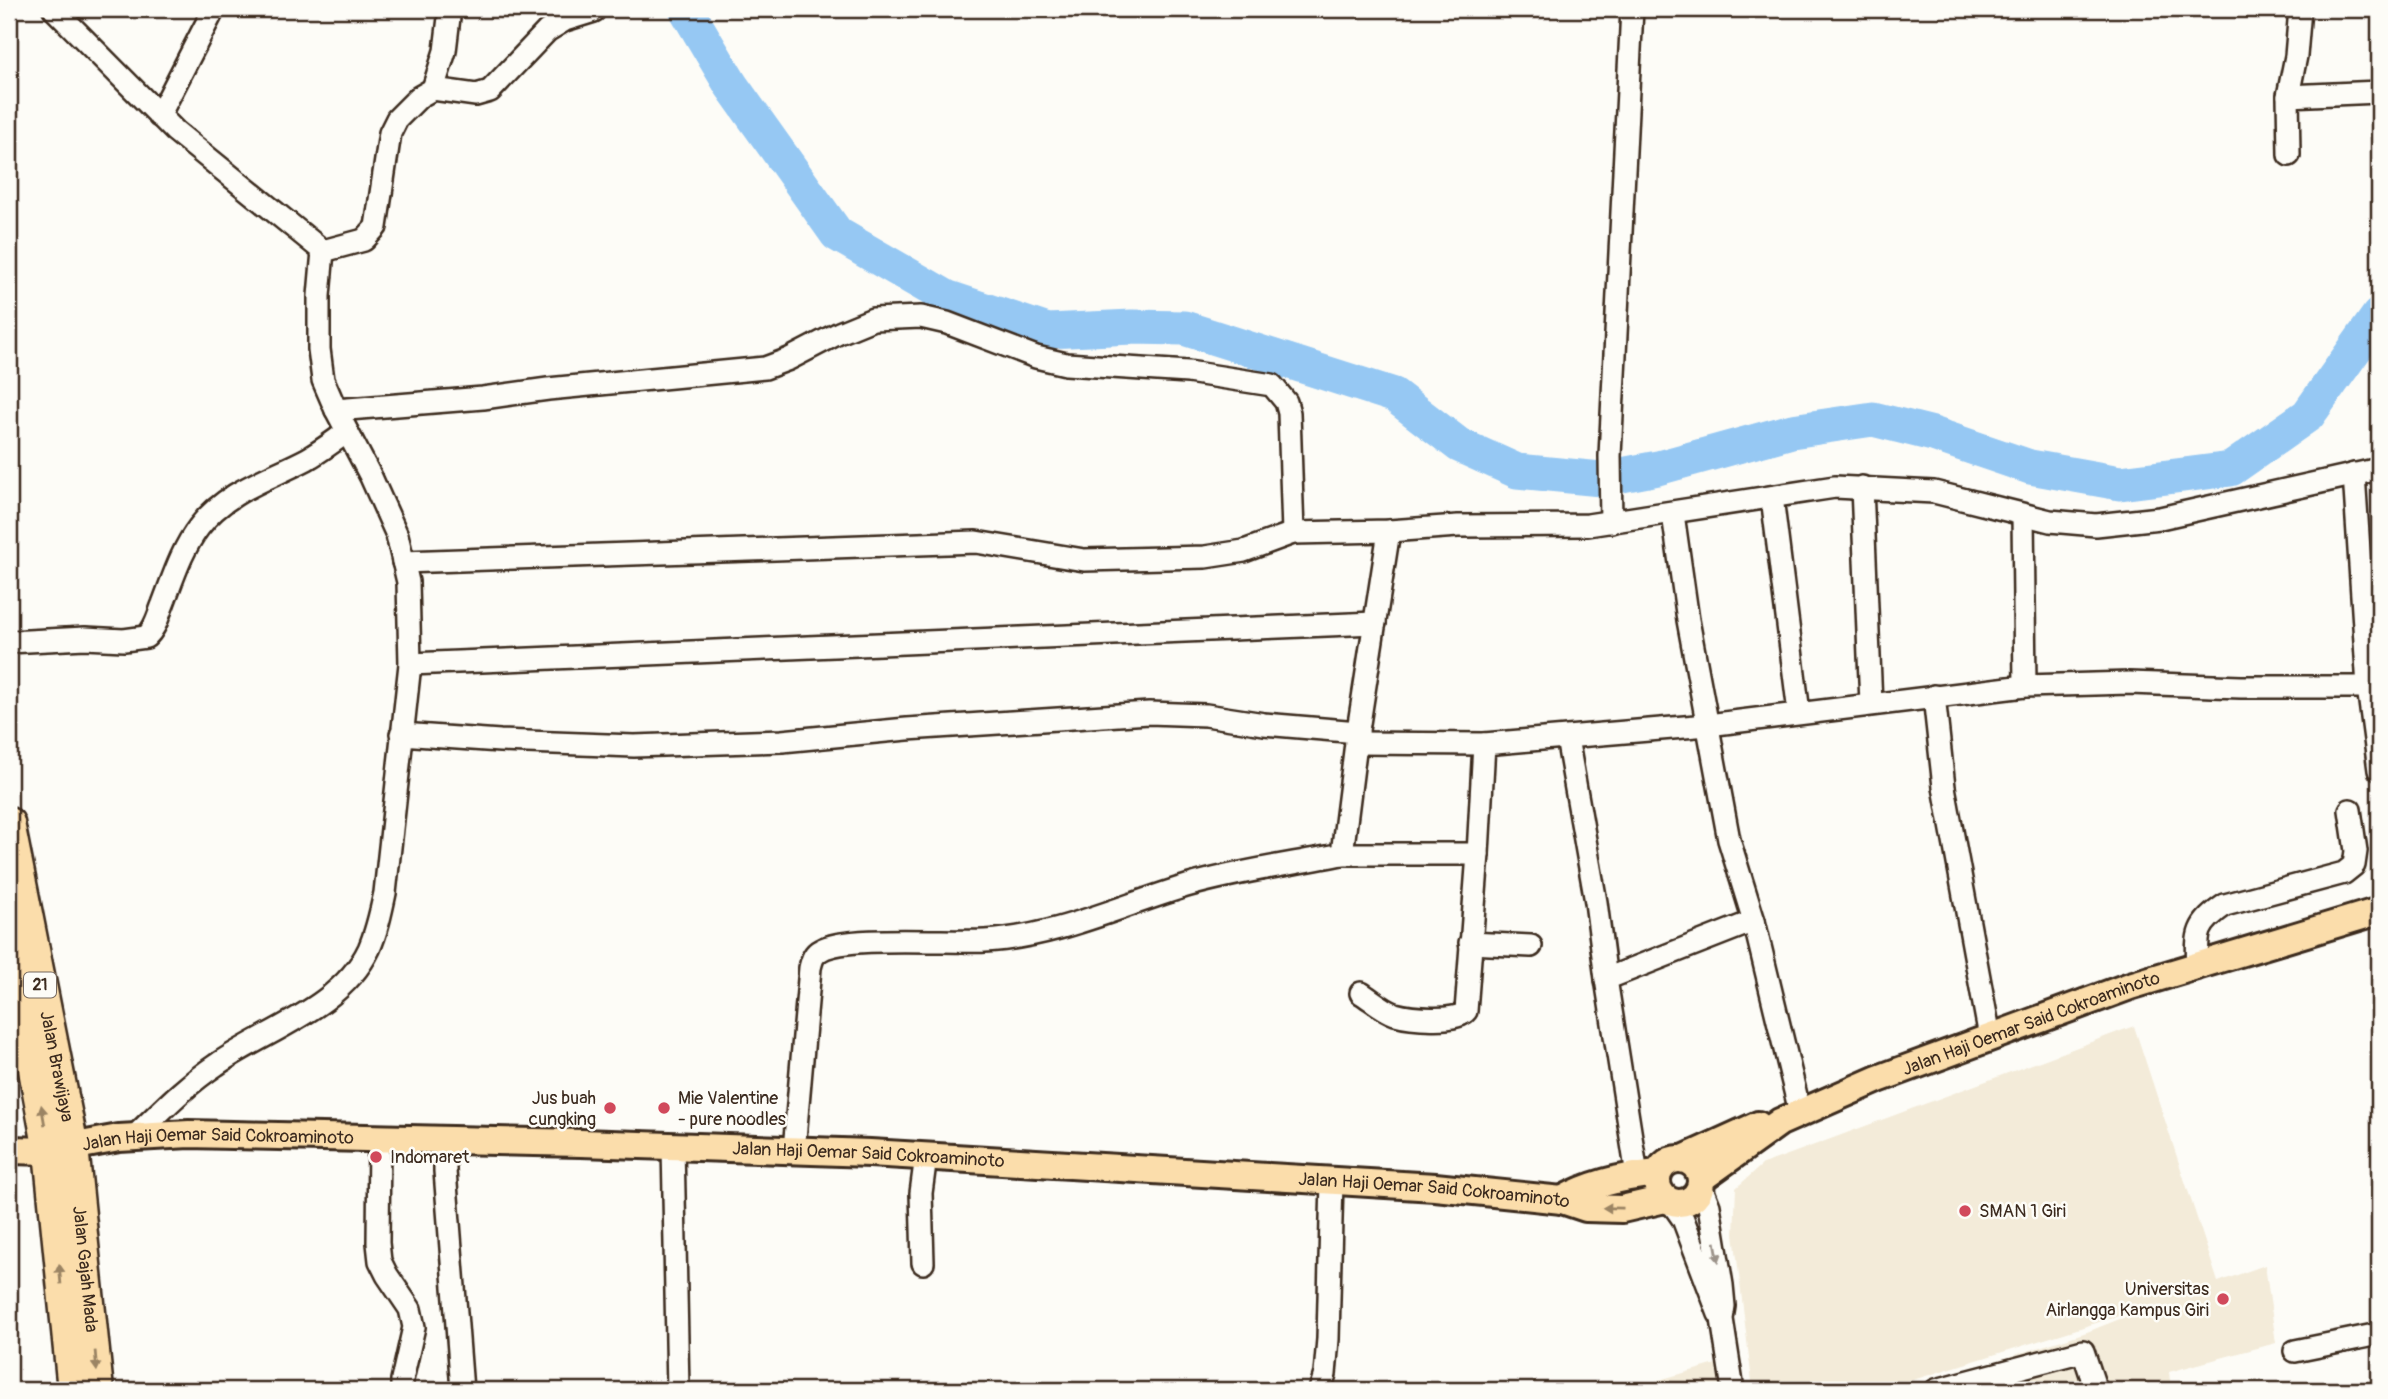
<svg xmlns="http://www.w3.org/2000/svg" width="2388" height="1399" font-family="Pangolin,sans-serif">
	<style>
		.built { fill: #f3ebd9 }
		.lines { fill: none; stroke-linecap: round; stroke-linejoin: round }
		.river { stroke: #96c8f3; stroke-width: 35 }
		.minor-casing { stroke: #3b2a1e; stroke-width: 26 }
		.major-casing { stroke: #3b2a1e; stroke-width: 32 }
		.highway-casing { stroke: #3b2a1e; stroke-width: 35 }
		.minor { stroke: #fdfcf7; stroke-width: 21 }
		.major { stroke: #fbddab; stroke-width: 26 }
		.highway { stroke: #fbddab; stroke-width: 30 }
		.oneway { fill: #9b8464 }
		.oneway2 { fill: #9c938a }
		.poi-dot { fill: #d1495b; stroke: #fdfcf7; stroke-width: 2.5 }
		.labels { text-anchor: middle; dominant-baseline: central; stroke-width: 5; stroke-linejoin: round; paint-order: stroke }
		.shield { fill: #fdfcf7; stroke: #75695f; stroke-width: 2 }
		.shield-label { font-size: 16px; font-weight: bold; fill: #3b2a1e }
		.street-label { font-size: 18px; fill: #3b2a1e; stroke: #fdfcf7 }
		.poi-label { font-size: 18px; fill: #3b2a1e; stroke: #fdfcf7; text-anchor: start }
	</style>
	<rect width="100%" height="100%" fill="#fdfcf7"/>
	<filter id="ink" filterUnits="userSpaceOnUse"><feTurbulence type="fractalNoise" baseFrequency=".0143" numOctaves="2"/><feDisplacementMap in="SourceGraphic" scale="14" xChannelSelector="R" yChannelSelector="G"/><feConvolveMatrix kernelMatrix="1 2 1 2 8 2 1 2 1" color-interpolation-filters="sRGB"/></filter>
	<g filter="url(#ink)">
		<g class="built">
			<path d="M2134 1026 2218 1282 2265 1265 2276 1343 2169 1372 2171 1390H1905L2087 1332 2160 1303 1881 1390H1753L1734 1234 1736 1188 1763 1164Z"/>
			<path d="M1716 1364 1720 1390H1623Z"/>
		</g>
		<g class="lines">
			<path class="river" d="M686 9 731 85 837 234 946 297 1048 331 1132 327 1184 328 1394 395 1459 445 1517 471 1601 479 1658 468 1792 431 1873 419 1933 434 2030 467 2120 483 2231 469 2308 415 2379 315"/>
			<g class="minor-casing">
				<g id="minor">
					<path d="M54 9 175 131 323 251 319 296V349L323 380 336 410 371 477 397 535 408 582 410 664 385 893C381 912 377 931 369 949 341 1008 266 1030 216 1065 186 1085 161 1111 135 1136"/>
					<path d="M433 89 445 51 450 9"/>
					<path d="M2288 96 2379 92"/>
					<path d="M159 116 214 9"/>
					<path d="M2289 155 2288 96 2296 56 2300 9"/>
					<path d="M323 251 364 240 376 227 390 133 397 119 419 97 433 89 476 95 490 91 547 31 565 20 594 11"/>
					<path d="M336 410 483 398 548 389 765 368 789 359 839 333 873 319 921 317 947 323 1036 357 1066 364 1188 372 1272 385 1286 402 1289 413 1293 533"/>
					<path d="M2354 474 2368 687 2379 770"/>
					<path d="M1862 487 1871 704"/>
					<path d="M1772 497 1799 713"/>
					<path d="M1673 514 1688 620 1729 840 1754 921 1800 1112"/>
					<path d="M2023 515 2025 686"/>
					<path d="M1611 522 1610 456 1632 9"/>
					<path d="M403 562 976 542 1084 560 1205 557 1244 551 1293 533 1389 531 1458 526 1588 525 1835 487 1934 492 2050 521 2096 525 2160 518 2379 469"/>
					<path d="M9 642 85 638 124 640 146 637C156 628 158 616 163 604 173 578 182 549 199 527 226 491 269 479 307 459 321 451 334 441 347 432"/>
					<path d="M410 664 1375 623"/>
					<path d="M1934 696 1944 787 1990 1037"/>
					<path d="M401 734 500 741 634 746 782 741 907 729 1149 713 1206 715 1264 724 1358 732"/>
					<path d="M1567 738 1596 902 1606 979"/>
					<path d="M1356 743 1484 744"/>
					<path d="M1342 854H1478L1484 744 1708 725 2025 686 2129 683 2241 687H2368"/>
					<path d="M1470 943 1531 946"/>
					<path d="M2198 966C2196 933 2197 924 2225 905L2344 873 2354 865 2356 851 2350 810"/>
					<path d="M1361 993C1371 999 1383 1010 1395 1014 1409 1018 1457 1023 1466 1011L1478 854"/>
					<path d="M379 1137 378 1243 380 1261 387 1275 410 1309 414 1327 402 1380V1390"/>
					<path d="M445 1139V1171L462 1390"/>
					<path d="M673 1146 678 1390"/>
					<path d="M794 1150 810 968C812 960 813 954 821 950 845 935 950 943 985 941 1057 937 1122 905 1190 885 1239 871 1292 864 1342 854L1356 743 1389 531"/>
					<path d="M1637 1175 1606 979 1754 921"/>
					<path d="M1701 1186 1709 1206 1722 1285 1724 1306 1722 1319 1733 1390"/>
					<path d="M1671 1202 1683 1219 1719 1314"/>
					<path d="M923 1263 921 1193 926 1156"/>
					<path d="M2295 1351 2379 1334"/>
					<path d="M1320 1390 1325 1374 1328 1339 1332 1180"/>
					<path d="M1936 1390 2083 1351 2096 1390"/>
				</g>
			</g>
			<g class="major-casing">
				<g id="major">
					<path id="s1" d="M9 1150 49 1151 119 1138 189 1134 581 1143 870 1153 1435 1187 1562 1200 1586 1208 1622 1209 1665 1199"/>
					<circle cx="1679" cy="1181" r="22"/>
					<path d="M1683 1159 1758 1125"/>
					<path id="s2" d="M1702 1178 1780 1122 1878 1079 2130 986 2379 911"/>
					<path d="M1562 1200C1590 1184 1627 1176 1658 1173"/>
				</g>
			</g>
			<g class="highway-casing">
				<g id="highway">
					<path id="s3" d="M9 823 73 1147 98 1390"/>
					<path d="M9 935 49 1151 73 1390"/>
				</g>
			</g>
			<use href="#minor" class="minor"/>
			<use href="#major" class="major"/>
			<use href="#highway" class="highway"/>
		</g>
		<defs><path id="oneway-solid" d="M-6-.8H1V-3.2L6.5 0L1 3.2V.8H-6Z" transform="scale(1.75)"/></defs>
		<g class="oneway">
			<use href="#oneway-solid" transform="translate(43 1115) rotate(-100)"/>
			<use href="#oneway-solid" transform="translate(1613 1208) rotate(-179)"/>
			<use href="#oneway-solid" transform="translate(60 1274) rotate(-95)"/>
			<use href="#oneway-solid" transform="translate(96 1361) rotate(85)"/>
		</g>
		<use class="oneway2" href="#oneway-solid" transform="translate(1717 1252) rotate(80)"/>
	</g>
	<g class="poi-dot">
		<circle cx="610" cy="1108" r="7"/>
		<circle cx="664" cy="1108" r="7"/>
		<circle cx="376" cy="1157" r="7"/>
		<circle cx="1965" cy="1211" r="7"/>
		<circle cx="2223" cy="1299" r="7"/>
	</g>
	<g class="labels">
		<rect class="shield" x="24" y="972.5" width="32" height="25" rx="5"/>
		<g class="shield-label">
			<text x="40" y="985">21</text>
		</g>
		<g class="street-label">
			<text stroke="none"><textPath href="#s2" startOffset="366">Jalan Haji Oemar Said Cokroaminoto</textPath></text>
			<text stroke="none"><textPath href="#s3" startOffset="248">Jalan Brawijaya</textPath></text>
			<text stroke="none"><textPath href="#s1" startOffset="210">Jalan Haji Oemar Said Cokroaminoto</textPath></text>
			<text stroke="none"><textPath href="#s1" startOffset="861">Jalan Haji Oemar Said Cokroaminoto</textPath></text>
			<text stroke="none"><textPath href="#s1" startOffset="1428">Jalan Haji Oemar Said Cokroaminoto</textPath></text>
			<text stroke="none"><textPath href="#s3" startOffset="453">Jalan Gajah Mada</textPath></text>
		</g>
		<g class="poi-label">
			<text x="596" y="1098" text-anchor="end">Jus buah<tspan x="596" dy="21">cungking</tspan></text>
			<text x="678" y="1098">Mie Valentine<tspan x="678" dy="21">- pure noodles</tspan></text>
			<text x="390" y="1157">Indomaret</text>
			<text x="1979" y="1211">SMAN 1 Giri</text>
			<text x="2209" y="1289" text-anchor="end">Universitas<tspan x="2209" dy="21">Airlangga Kampus Giri</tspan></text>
		</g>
	</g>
	<rect width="2388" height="1399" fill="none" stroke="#fdfcf7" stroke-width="35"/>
	<rect x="18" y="18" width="2353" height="1364" fill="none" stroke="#3b2a1e" stroke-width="2.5" filter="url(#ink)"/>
</svg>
